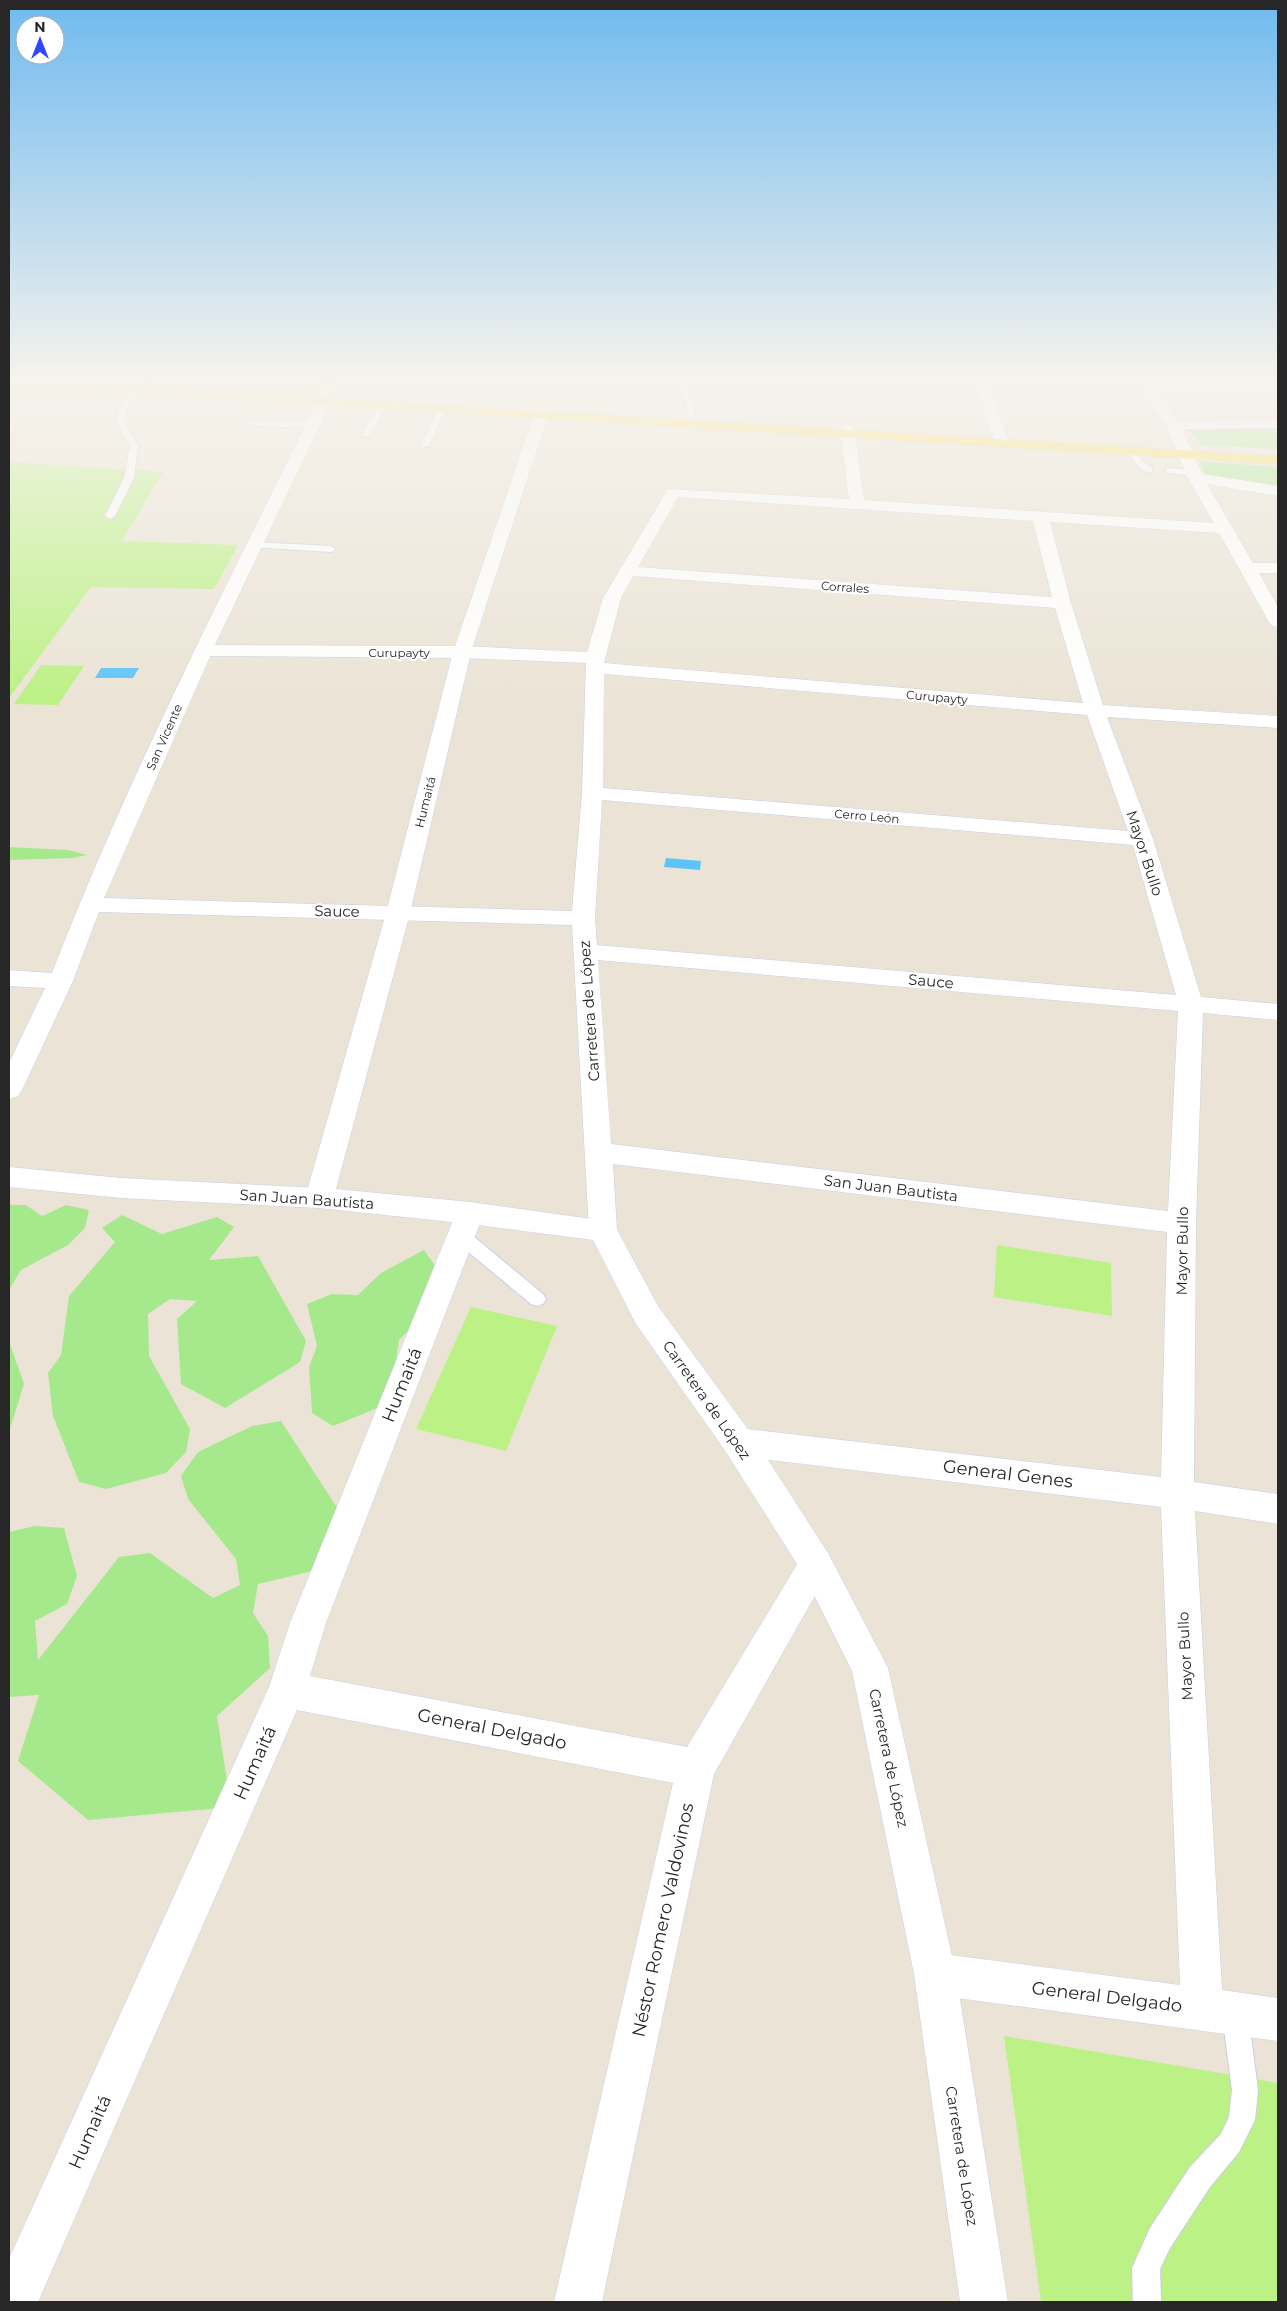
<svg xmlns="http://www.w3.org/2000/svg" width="1287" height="2311" font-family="Montserrat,sans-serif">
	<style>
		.green { fill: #a5e98c }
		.pitch { fill: #bcf186 }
		.water { fill: #5dc4fa }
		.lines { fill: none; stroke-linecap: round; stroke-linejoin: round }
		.stream { stroke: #5dc4fa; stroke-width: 5 }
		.service-casing { stroke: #cbcee2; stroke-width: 2 }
		.minor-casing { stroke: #cbcee2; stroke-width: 1 }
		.tertiary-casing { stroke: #cbcee2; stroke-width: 1 }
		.primary-casing { stroke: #c7c7c7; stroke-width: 1 }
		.service { fill: #fff; fill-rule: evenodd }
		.minor { fill: #fff; fill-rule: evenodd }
		.tertiary { fill: #fff; fill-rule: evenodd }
		.primary { fill: #fee149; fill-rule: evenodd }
		.labels { text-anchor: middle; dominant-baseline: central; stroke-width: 4.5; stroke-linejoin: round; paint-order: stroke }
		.far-street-label { font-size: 12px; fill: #272727; stroke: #fff }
		.street-label { font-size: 15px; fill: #272727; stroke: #fff }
		.near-street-label { font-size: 18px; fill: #272727; stroke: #fff }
	</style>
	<rect width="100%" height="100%" fill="#ebe4d6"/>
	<g class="green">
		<path d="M1278 427V449L1202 445 1187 428Z"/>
		<path d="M1200 461 1278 467V486L1206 476Z"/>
		<path d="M9 847 68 850 87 855 72 858 9 860Z"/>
		<path d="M9 1205H26L42 1216 66 1205 89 1210 85 1228 68 1245 21 1270 9 1290Z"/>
		<path d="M122 1215 162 1234 217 1217 234 1227 209 1260 258 1256 306 1341 300 1362 225 1408 181 1384 177 1319 197 1301 170 1299 148 1314 149 1356 190 1429 186 1452 166 1473 106 1489 79 1482 53 1416 48 1373 61 1355 69 1296 115 1242 102 1228Z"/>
		<path d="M424 1250 436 1267 434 1304 399 1340 390 1403 333 1426 312 1413 309 1367 317 1346 307 1304 332 1294 358 1295 381 1273Z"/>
		<path d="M9 1341 24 1384 9 1432Z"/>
		<path d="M281 1421 345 1520 321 1569 258 1584 253 1613 268 1636 270 1668 217 1716 231 1807 88 1820 18 1761 39 1695 9 1697V1532L35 1526 64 1528 77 1576 67 1604 35 1621 38 1660 119 1557 150 1553 213 1598 240 1585 236 1559 188 1499 181 1476 198 1452 252 1426Z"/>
	</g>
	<g class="pitch">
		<path d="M9 462 163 472 122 541 238 545 214 589 91 587 9 698Z"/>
		<path d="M41 665 84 666 58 705 14 704Z"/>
		<path d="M997 1245 1111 1263 1112 1316 994 1297Z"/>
		<path d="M471 1307 557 1326 506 1451 416 1429Z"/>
		<path d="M1004 2036 1278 2083V2302H1041Z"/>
	</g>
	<g class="water">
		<path d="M101 668H139L133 678H95Z"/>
		<path d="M666 858 701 861 700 870 664 867Z"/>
	</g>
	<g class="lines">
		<path class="stream" d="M328 381 329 379"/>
		<g class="service-casing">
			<g id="service">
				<path d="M97 379H105L100 384 96 382Z"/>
				<path d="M680 379H688L696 420 689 418Z"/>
				<path d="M142 382 149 384C126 410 114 412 138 445L134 478 115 516 110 519 105 516 124 478 130 445C107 417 118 404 142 382Z"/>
				<path d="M380 403 387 405 369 436H363L362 434Z"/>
				<path d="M439 407 446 409 429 446 422 448 421 446Z"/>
				<path d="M250 421 313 422 317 425 313 428 253 426 249 423Z"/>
				<path d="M1129 449H1135L1142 461 1152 468V472C1140 473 1133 460 1128 451Z"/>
				<path d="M1169 468 1194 470 1198 473 1194 476 1166 473V469Z"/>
				<path d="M254 542 331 546 336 549 331 552 251 547V543Z"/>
				<path d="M461 1230 467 1231 543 1294 546 1299 543 1304 537 1306 531 1304 455 1241 452 1236 455 1231Z"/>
				<path d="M1235 2000 1244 2004 1248 2013 1258 2090 1255 2120 1239 2152 1210 2187 1170 2248 1160 2269 1161 2302H1133L1132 2268 1150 2228 1190 2167 1221 2134 1229 2117 1232 2090 1222 2013 1226 2004Z"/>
			</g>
		</g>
		<g class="minor-casing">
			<g id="minor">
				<path d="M973 379H987L1009 443 1007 446H997L995 443Z"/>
				<path d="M1136 379 1278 380V388H1156L1177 421 1278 420V428L1182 429 1202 474 1278 486V496L1207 484 1253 563H1278V573H1259L1278 607V627L1272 626 1269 622 1219 533 1050 522 1071 603 1103 705 1278 716V728L1107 717 1153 839 1201 997 1278 1004V1020L1203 1013 1196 1223 1194 1482 1278 1494V1524L1195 1511 1222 1990 1278 1998V2041L935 1995 920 1989 914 1974 920 1959 935 1953 1180 1985 1161 1507 738 1456 726 1452 722 1442 726 1432 738 1428 1161 1477 1167 1232 613 1164 617 1230 613 1238 603 1241 593 1238 589 1230 572 925 99 912 73 981 22 1090 18 1096 9 1099V1063L45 988 9 986V970L52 973C128 777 224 590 317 402L322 384H332L334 387 331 402 215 645 462 646 587 652 603 598 668 489 849 499 840 428 847 424 854 428 864 500 1214 523 1188 478 1166 425ZM678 497 1033 521 1052 597 638 567ZM633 576 1055 608 1083 703 604 663 621 598ZM210 656 462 658 586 663 582 793 572 911 104 898ZM604 674 1087 715 1128 831 603 788ZM602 800 1133 845 1176 995 597 945 595 918ZM598 960 1178 1011 1168 1211 611 1144Z"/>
				<path d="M9 1167 121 1178 319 1188 329 1191 333 1198 329 1205 319 1208 121 1198 9 1187Z"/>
				<path d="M470 1202 480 1205 484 1213 326 1623 310 1676 687 1747 804 1553 816 1548 828 1553 833 1564 714 1774 602 2302H554L673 1783 297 1710 38 2302H9V2259L269 1687 290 1623 456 1213 460 1205Z"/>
			</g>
		</g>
		<g class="tertiary-casing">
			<path id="tertiary" d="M543 405 550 409 471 652 410 913 336 1189 470 1202 613 1222 658 1306 750 1432 828 1553 888 1668 956 1974 1008 2302H960L914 1974 852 1671 804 1575 726 1452 636 1324 593 1240 470 1224 319 1208 309 1205 305 1198 386 913 453 652 536 409Z"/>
		</g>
		<g class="primary-casing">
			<path id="primary" d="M9 379 1278 456V464L9 386Z"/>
		</g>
		<use href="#service" class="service"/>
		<use href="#minor" class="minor"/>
		<use href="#tertiary" class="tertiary"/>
		<use href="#primary" class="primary"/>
	</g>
	<linearGradient id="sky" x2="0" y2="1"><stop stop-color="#70baef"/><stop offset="0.54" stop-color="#f6f3ed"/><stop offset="1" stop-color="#f6f3ed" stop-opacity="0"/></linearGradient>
	<rect width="1287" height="703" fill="url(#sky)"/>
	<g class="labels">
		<g class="far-street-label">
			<text transform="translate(845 587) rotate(4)">Corrales</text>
			<text x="399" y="652">Curupayty</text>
			<text transform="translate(937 697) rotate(5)">Curupayty</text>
			<text transform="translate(164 737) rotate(-66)">San Vicente</text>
			<text transform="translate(425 802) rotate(-76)">Humaitá</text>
			<text transform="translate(867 816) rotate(5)">Cerro León</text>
		</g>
		<g class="street-label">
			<text transform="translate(1145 853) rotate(72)">Mayor Bullo</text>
			<text transform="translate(337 911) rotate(1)">Sauce</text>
			<text transform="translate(931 981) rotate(5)">Sauce</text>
			<text transform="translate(589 1011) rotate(-94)">Carretera de López</text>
			<text transform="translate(891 1188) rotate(7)">San Juan Bautista</text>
			<text transform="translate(307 1199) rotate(4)">San Juan Bautista</text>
			<text transform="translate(1182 1251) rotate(-89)">Mayor Bullo</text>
			<text transform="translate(707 1400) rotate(55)">Carretera de López</text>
			<text transform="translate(1185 1656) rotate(-93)">Mayor Bullo</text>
			<text transform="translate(889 1758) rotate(78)">Carretera de López</text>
			<text transform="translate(962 2156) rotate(81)">Carretera de López</text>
		</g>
		<g class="near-street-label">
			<text transform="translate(402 1385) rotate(-68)">Humaitá</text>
			<text transform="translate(1008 1474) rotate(7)">General Genes</text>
			<text transform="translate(492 1729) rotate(11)">General Delgado</text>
			<text transform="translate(255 1763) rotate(-66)">Humaitá</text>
			<text transform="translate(663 1920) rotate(-78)">Néstor Romero Valdovinos</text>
			<text transform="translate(1107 1997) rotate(7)">General Delgado</text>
			<text transform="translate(90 2132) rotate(-66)">Humaitá</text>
		</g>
	</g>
	<rect width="1287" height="2311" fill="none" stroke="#272727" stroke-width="20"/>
	<g transform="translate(40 40)"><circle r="24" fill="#ffffff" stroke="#a9a9a9"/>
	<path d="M0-4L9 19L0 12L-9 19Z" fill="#2f47ff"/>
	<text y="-8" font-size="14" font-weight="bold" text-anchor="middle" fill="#272727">N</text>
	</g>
</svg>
